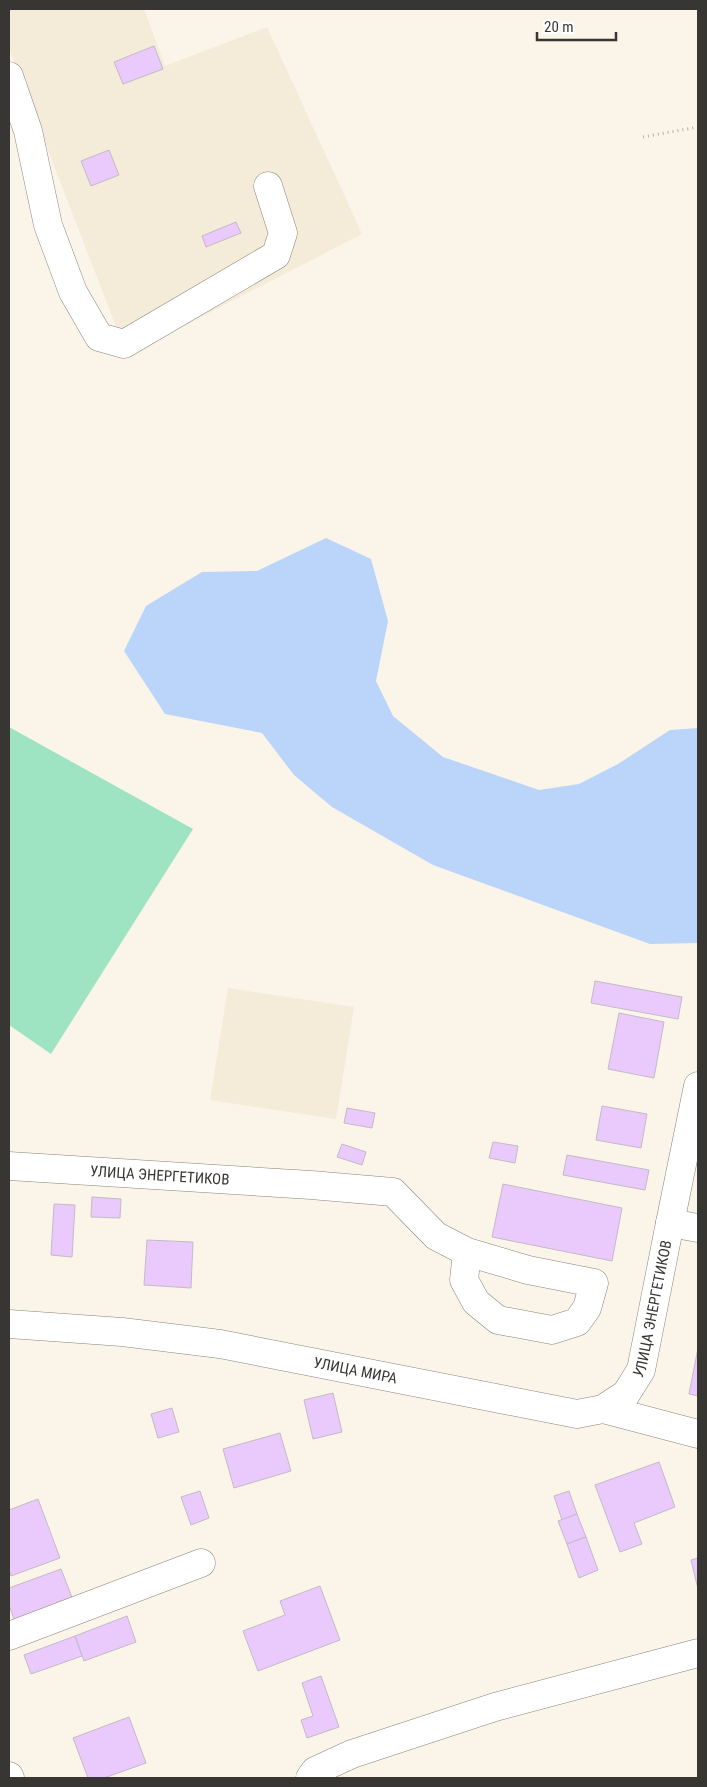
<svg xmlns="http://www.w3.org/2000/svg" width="707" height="1787" font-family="'Roboto Condensed',sans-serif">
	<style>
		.built { fill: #f4ebd8 }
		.green { fill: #9ee4c3 }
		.water { fill: #bad5f9 }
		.building { fill: #eac9fd; stroke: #c2bbc5 }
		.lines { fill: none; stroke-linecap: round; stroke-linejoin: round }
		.minor-casing { stroke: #8a847a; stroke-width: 29 }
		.path { stroke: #b5b1a8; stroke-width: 3; stroke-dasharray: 1 4; stroke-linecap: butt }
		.minor { stroke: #fff; stroke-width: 28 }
		.labels { text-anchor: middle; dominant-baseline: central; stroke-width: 4.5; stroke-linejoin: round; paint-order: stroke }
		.street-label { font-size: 15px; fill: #383632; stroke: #fff }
	</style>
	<rect width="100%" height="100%" fill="#faf4e9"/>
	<g class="built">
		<path d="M9 9H144L165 66 267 27 362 234 127 355 9 49Z"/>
		<path d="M228 988 354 1007 336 1119 210 1100Z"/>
	</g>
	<path class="green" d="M9 727 193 829 51 1054 9 1025Z"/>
	<path class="water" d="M326 538 371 559 388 621 376 681 393 716 443 757 539 790 579 784 618 764 670 730 698 728V943L650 944 433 865 332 807 294 775 262 733 165 714 124 651 146 606 202 572 257 571Z"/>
	<g class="building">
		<path d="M154 46 163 69 123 84 114 62Z"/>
		<path d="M109 150 119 175 91 186 81 161Z"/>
		<path d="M236 222 241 233 206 247 202 236Z"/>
		<path d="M595 981 682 997 678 1019 591 1003Z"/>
		<path d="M619 1013 664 1022 654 1078 608 1069Z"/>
		<path d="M602 1106 647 1114 641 1148 596 1140Z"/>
		<path d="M347 1108 375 1113 372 1128 344 1123Z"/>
		<path d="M493 1142 518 1146 515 1163 489 1158Z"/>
		<path d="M342 1144 366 1152 362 1165 337 1157Z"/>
		<path d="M567 1155 649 1170 645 1190 563 1175Z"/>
		<path d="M503 1184 622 1208 612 1261 492 1237Z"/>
		<path d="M92 1197 121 1199 120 1218 91 1217Z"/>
		<path d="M54 1204 75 1205 72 1257 51 1255Z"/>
		<path d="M147 1240 193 1242 191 1288 144 1285Z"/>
		<path d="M698 1348V1396L689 1394Z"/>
		<path d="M333 1393 342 1432 313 1439 304 1400Z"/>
		<path d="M172 1408 179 1432 158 1438 151 1414Z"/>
		<path d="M280 1433 291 1471 234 1488 223 1449Z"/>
		<path d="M659 1462 675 1507 634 1523 642 1544 620 1552 595 1485Z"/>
		<path d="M200 1491 209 1518 191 1525 181 1497Z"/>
		<path d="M569 1491 577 1514 562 1520 554 1496Z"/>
		<path d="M38 1499 60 1558 11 1576 9 1570V1510Z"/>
		<path d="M577 1514 586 1537 567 1544 558 1521Z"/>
		<path d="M586 1537 598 1570 579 1578 567 1544Z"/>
		<path d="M698 1558V1589L691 1560Z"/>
		<path d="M61 1569 73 1600 15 1622 9 1605V1588Z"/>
		<path d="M320 1586 340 1640 258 1671 243 1631 285 1615 280 1601Z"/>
		<path d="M127 1616 136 1642 84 1661 75 1636Z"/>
		<path d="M75 1636 82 1656 31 1674 24 1655Z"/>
		<path d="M321 1676 339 1727 307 1738 301 1720 313 1716 302 1683Z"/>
		<path d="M129 1717 146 1763 104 1778H88L73 1738Z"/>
	</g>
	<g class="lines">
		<g class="minor-casing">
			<g id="minor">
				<path d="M9 76 28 131 48 225 73 292 99 337 124 344 276 255 283 233 268 186"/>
				<path id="s1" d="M9 1166 311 1185 393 1192 436 1236 467 1252 528 1270 594 1283 587 1308 577 1322 552 1330 498 1320 476 1302 464 1280 467 1252"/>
				<path d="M670 1223 698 1086"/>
				<path id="s2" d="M9 1324 122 1332 220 1344 577 1414 603 1409 698 1434"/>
				<path id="s3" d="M603 1409 626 1394 641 1370 670 1223 698 1228"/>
				<path d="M9 1636 201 1563"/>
				<path d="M9 1776 10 1778"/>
				<path d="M310 1778 315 1771 352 1754 495 1707 698 1653"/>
			</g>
		</g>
		<path class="path" d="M643 137 698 127"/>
		<use href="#minor" class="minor"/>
	</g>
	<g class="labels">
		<g class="street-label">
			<text stroke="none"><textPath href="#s1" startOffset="151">УЛИЦА ЭНЕРГЕТИКОВ</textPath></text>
			<text stroke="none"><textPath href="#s3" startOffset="118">УЛИЦА ЭНЕРГЕТИКОВ</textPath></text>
			<text stroke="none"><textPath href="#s2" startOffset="350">УЛИЦА МИРА</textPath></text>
		</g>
	</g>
	<rect width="707" height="1787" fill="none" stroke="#383632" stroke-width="20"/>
	<path d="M537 32v8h79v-8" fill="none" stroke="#383632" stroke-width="2.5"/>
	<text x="544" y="32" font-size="15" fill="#383632" stroke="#ffffff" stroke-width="4" paint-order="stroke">20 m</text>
</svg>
